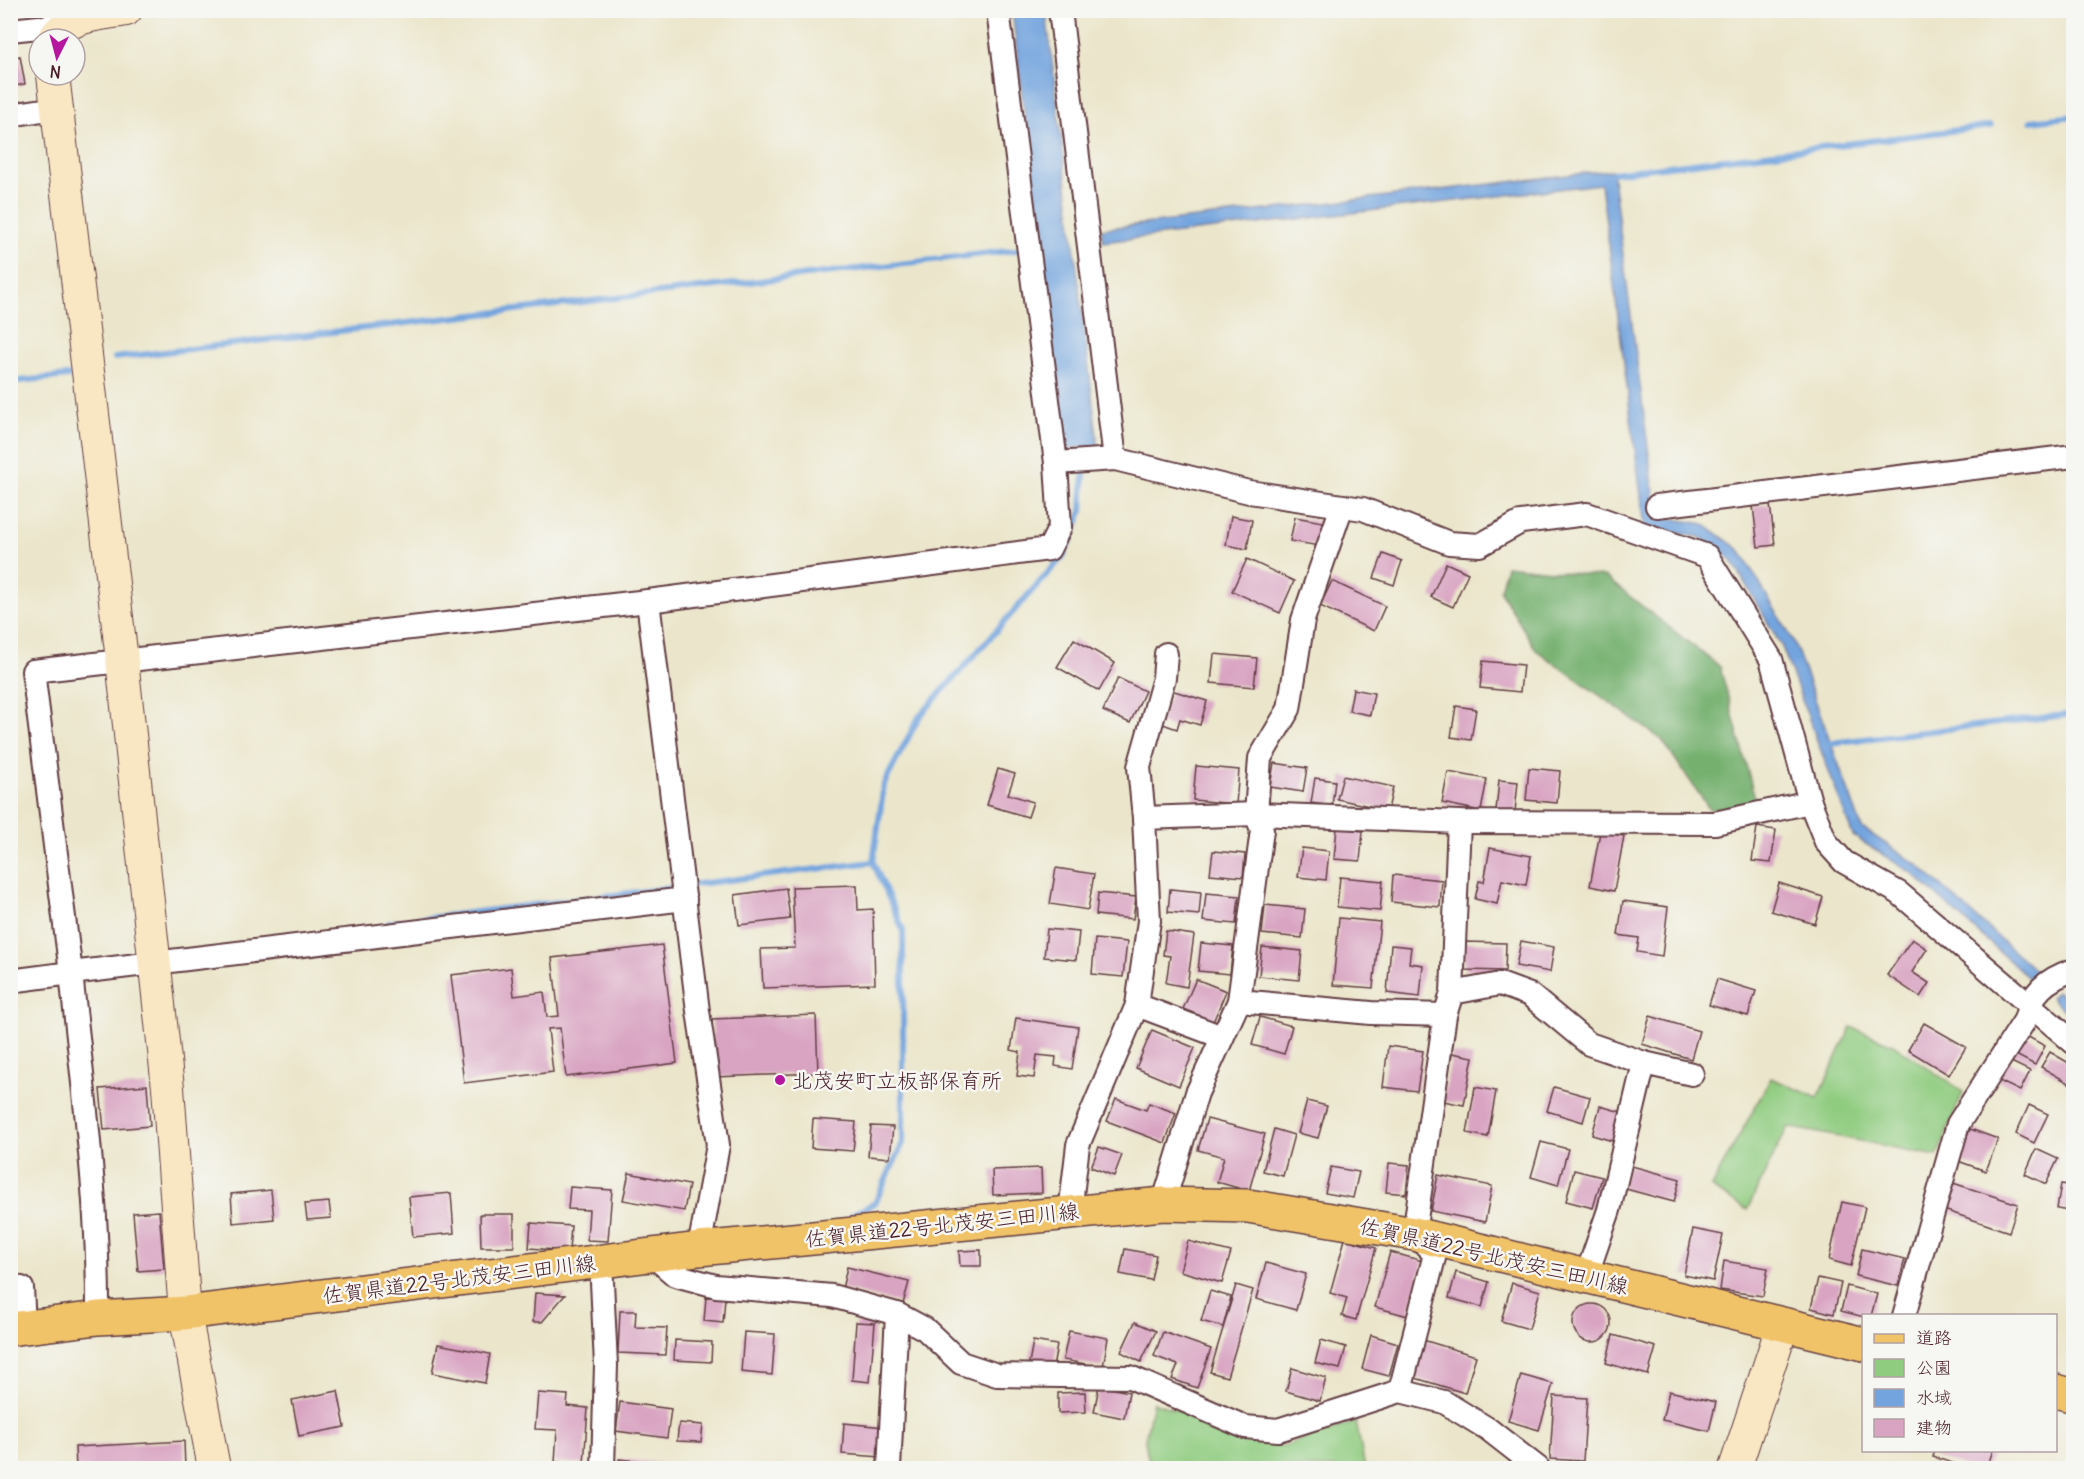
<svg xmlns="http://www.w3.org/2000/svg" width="2084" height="1479" font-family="Delius,'Klee One',sans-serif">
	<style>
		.green { fill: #90cc80; stroke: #6d7656; stroke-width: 1.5 }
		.forest { fill: #74b06e; stroke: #5f684c; stroke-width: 1.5 }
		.water { fill: #73a4de; stroke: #5e6284; stroke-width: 1.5 }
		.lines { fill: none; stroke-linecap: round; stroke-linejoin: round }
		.stream { stroke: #73a4de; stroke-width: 6 }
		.building { fill: #d9a4c2 }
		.street-casing { stroke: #623d43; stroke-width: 26 }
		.secondary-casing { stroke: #623d43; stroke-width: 34 }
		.primary-casing { stroke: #623d43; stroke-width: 36 }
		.street { stroke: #fff; stroke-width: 22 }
		.secondary { stroke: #f9e7c3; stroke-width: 32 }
		.primary { stroke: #f1c369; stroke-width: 33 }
		.poi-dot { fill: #b5179e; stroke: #f6f6f2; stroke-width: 2 }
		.labels { text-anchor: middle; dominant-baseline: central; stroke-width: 5; stroke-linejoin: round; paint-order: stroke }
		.poi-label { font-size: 21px; fill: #4a1f2b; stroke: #f6f6f2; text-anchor: start }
		.street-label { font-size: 21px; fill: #4a1f2b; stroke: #f6f6f2 }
	</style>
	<rect width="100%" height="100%" fill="#f6f6f2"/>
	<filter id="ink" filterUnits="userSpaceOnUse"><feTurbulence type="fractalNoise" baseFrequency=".0167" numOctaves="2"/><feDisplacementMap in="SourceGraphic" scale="12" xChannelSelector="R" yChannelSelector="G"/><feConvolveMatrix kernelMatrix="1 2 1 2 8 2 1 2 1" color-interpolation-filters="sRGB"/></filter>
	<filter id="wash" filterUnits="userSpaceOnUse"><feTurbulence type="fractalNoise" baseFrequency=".008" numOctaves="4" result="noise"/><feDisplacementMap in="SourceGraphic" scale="24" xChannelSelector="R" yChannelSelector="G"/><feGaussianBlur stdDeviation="1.35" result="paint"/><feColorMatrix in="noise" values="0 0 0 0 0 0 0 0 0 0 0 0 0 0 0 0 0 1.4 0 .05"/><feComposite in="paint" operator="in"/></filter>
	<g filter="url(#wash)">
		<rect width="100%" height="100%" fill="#ebe6cb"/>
		<g class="green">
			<path d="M1851 1027 1893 1044 1963 1092 1937 1156 1788 1127 1747 1210 1711 1187 1771 1078 1818 1098Z"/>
			<path d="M1153 1402 1283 1446 1356 1422 1365 1468H1150L1145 1440Z"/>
		</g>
		<path class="forest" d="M1506 566 1605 577 1720 667 1756 802 1710 810 1662 740 1536 650 1500 591Z"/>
		<g class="water">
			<path d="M1012 11H1046L1098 445 1065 449Z"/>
			<path d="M1612 170 1657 516 1704 524 1740 550 1794 642 1862 828 1918 865 2041 976 2034 983 1912 873 1853 836 1782 647 1731 559 1699 537 1645 527 1601 184 1103 242 1101 229Z"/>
			<path d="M2057 991 2073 1006V1019L2051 997Z"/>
		</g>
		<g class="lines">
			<g class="stream">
				<path d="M2031 121 2074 116"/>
				<path d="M1613 173 1991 126"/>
				<path d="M115 358 1016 250"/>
				<path d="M10 382 68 376"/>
				<path d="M1830 743 2074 714"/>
				<path d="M690 885 873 862"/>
				<path d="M389 923 671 888"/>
				<path d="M852 1215 875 1203 903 1143V930L873 862 884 784 919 717 1064 555 1082 511 1084 471"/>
			</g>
		</g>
		<g id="blocks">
			<g class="building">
				<path d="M20 56 25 84 10 87V58Z"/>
				<path d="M1770 504 1775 545 1758 547 1753 506Z"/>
				<path d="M1231 516 1252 520 1247 549 1226 545Z"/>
				<path d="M1295 517 1323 522 1319 546 1290 541Z"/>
				<path d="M1383 554 1402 561 1394 585 1374 578Z"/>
				<path d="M1247 559 1294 581 1280 613 1232 591Z"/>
				<path d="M1446 563 1468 573 1453 607 1431 597Z"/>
				<path d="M1332 581 1385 606 1374 631 1320 606Z"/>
				<path d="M1074 639 1115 663 1099 691 1057 667Z"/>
				<path d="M1214 654 1257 658 1254 687 1211 683Z"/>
				<path d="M1483 661 1523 665 1520 692 1480 688Z"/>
				<path d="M1118 678 1145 691 1130 723 1103 711Z"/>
				<path d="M1353 689 1374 693 1370 715 1349 711Z"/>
				<path d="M1171 690 1207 701 1200 725 1180 719 1177 729 1160 723Z"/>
				<path d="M1456 706 1476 709 1471 740 1451 737Z"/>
				<path d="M1274 763 1307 768 1303 792 1270 787Z"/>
				<path d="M1196 766 1239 770 1236 804 1193 800Z"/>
				<path d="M1529 768 1560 771 1557 803 1526 800Z"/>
				<path d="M998 769 1015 774 1008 794 1033 802 1028 817 987 805Z"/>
				<path d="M1448 772 1487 779 1481 811 1442 803Z"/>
				<path d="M1343 776 1393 787 1388 810 1337 799Z"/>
				<path d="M1315 778 1335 781 1332 806 1311 803Z"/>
				<path d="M1499 780 1518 782 1515 812 1496 811Z"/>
				<path d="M1757 827 1776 830 1771 863 1752 861Z"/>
				<path d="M1337 828 1363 831 1360 861 1334 859Z"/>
				<path d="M1600 832 1624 836 1614 891 1590 886Z"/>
				<path d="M1302 848 1329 851 1326 880 1298 877Z"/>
				<path d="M1490 848 1531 856 1526 885 1502 880 1497 904 1475 899 1479 881 1484 882Z"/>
				<path d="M1213 851 1245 854 1243 877 1210 874Z"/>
				<path d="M1056 868 1094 874 1088 910 1050 904Z"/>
				<path d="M1393 875 1442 880 1440 907 1391 902Z"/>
				<path d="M1340 877 1383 881 1380 911 1337 907Z"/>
				<path d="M1779 883 1823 897 1815 924 1771 911Z"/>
				<path d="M857 885 858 910 873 909 875 984 763 988 761 949 795 948 792 887Z"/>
				<path d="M786 888 790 919 739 925 735 895Z"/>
				<path d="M1170 889 1201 892 1199 915 1168 912Z"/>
				<path d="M1098 893 1136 897 1133 919 1096 915Z"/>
				<path d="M1206 893 1239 896 1236 924 1203 921Z"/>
				<path d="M1623 901 1668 907 1662 956 1637 952 1639 938 1618 935Z"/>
				<path d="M1265 905 1305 909 1302 938 1262 934Z"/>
				<path d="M1339 918 1380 922 1373 988 1333 985Z"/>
				<path d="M1047 929 1079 932 1076 960 1044 957Z"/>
				<path d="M1166 931 1194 935 1187 987 1166 983 1170 956 1163 955Z"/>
				<path d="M1095 939 1127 942 1123 977 1092 974Z"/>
				<path d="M1912 939 1927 949 1912 972 1929 983 1920 997 1887 975Z"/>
				<path d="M1521 941 1554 947 1550 972 1516 966Z"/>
				<path d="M1464 942 1506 943 1505 971 1464 970Z"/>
				<path d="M1201 943 1233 946 1230 974 1198 971Z"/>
				<path d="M662 945 677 1063 566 1077 560 1028 548 1029 553 1072 464 1083 451 975 511 968 514 996 544 992 547 1017 559 1016 552 958Z"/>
				<path d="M1391 945 1411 947 1409 963 1423 965 1420 997 1387 993Z"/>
				<path d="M1262 947 1302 951 1299 980 1259 976Z"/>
				<path d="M1196 979 1226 991 1213 1022 1183 1009Z"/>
				<path d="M1717 979 1756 991 1748 1016 1709 1005Z"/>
				<path d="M816 1015 818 1073 714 1077 712 1019Z"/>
				<path d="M1650 1016 1699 1031 1691 1059 1642 1044Z"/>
				<path d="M1260 1017 1292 1026 1284 1054 1252 1045Z"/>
				<path d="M1016 1018 1078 1027 1072 1069 1055 1066 1056 1057 1037 1055 1034 1078 1017 1076 1020 1052 1011 1050Z"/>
				<path d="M1924 1023 1966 1047 1949 1075 1908 1050Z"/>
				<path d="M1152 1030 1195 1048 1179 1086 1136 1068Z"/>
				<path d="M2023 1034 2045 1046 2035 1065 2012 1053Z"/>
				<path d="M1388 1046 1423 1051 1417 1091 1383 1087Z"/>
				<path d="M2050 1052 2074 1066V1086L2041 1067Z"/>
				<path d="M1452 1053 1473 1057 1464 1105 1443 1101Z"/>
				<path d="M2007 1060 2030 1071 2020 1091 1997 1080Z"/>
				<path d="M147 1085 150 1126 104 1130 100 1089Z"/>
				<path d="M1475 1087 1496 1091 1488 1137 1467 1133Z"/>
				<path d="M1554 1087 1590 1097 1583 1122 1547 1111Z"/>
				<path d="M1116 1099 1146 1110 1149 1103 1176 1113 1165 1143 1107 1121Z"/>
				<path d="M1307 1101 1327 1106 1318 1138 1298 1133Z"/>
				<path d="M2029 1105 2048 1114 2034 1143 2016 1134Z"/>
				<path d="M1600 1106 1625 1113 1616 1142 1592 1135Z"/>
				<path d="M813 1119 856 1122 853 1151 811 1148Z"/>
				<path d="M1207 1119 1265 1134 1249 1191 1217 1182 1224 1157 1198 1150Z"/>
				<path d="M871 1126 893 1127 890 1158 868 1156Z"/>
				<path d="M1274 1129 1294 1135 1283 1176 1263 1171Z"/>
				<path d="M1970 1129 1998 1139 1986 1171 1958 1161Z"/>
				<path d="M1541 1142 1568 1149 1558 1185 1531 1177Z"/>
				<path d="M1099 1147 1122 1155 1114 1176 1091 1167Z"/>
				<path d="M2036 1149 2058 1159 2046 1184 2025 1174Z"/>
				<path d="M1389 1163 1409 1165 1406 1194 1386 1192Z"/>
				<path d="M1628 1165 1680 1179 1674 1202 1622 1188Z"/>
				<path d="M1331 1167 1359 1172 1353 1198 1325 1193Z"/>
				<path d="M1041 1168 1042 1193 993 1195 992 1170Z"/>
				<path d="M1574 1170 1602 1177 1593 1208 1566 1201Z"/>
				<path d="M629 1173 689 1185 684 1211 623 1200Z"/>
				<path d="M1438 1175 1492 1186 1485 1222 1431 1211Z"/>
				<path d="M1953 1183 2018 1204 2009 1232 1944 1210Z"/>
				<path d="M2061 1184 2074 1186V1212L2057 1209Z"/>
				<path d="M570 1187 612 1190 608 1241 587 1240 589 1210 568 1209Z"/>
				<path d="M271 1190 274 1219 233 1223 231 1194Z"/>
				<path d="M451 1193 454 1233 413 1237 409 1197Z"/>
				<path d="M329 1202 331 1218 307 1220 305 1204Z"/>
				<path d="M1842 1202 1865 1207 1851 1266 1829 1260Z"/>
				<path d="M159 1211 164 1269 138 1271 133 1213Z"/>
				<path d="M480 1214H514V1247H481Z"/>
				<path d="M531 1223 571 1226 569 1251 529 1248Z"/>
				<path d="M1693 1229 1723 1235 1713 1281 1684 1275Z"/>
				<path d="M1345 1239 1376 1248 1356 1320 1342 1316 1347 1298 1330 1293Z"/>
				<path d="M1188 1241 1231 1252 1222 1283 1180 1271Z"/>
				<path d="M1125 1249 1156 1255 1151 1280 1120 1274Z"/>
				<path d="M1862 1249 1905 1259 1898 1286 1856 1276Z"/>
				<path d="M981 1250V1266H960L959 1251Z"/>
				<path d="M1390 1252 1423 1261 1408 1316 1375 1307Z"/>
				<path d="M1724 1261 1768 1268 1763 1296 1720 1290Z"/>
				<path d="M1266 1263 1306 1274 1296 1310 1256 1299Z"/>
				<path d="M847 1267 909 1282 903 1304 842 1289Z"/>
				<path d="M1456 1272 1489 1282 1482 1307 1449 1298Z"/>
				<path d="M1818 1278 1841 1283 1834 1314 1811 1308Z"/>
				<path d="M1512 1283 1540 1291 1529 1329 1501 1321Z"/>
				<path d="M1236 1285 1253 1290 1227 1377 1210 1372Z"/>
				<path d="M1847 1286 1877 1294 1871 1316 1864 1317 1841 1311Z"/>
				<path d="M1210 1291 1231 1297 1223 1327 1201 1321Z"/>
				<path d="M535 1293 565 1295 542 1322H533Z"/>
				<path d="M706 1297 725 1298 723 1323 704 1321Z"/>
				<circle cx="1592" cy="1323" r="19"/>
				<path d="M620 1311H636L635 1327 667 1328 665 1355 618 1353Z"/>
				<path d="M856 1322 875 1323 870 1382 852 1380Z"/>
				<path d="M1135 1322 1156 1331 1141 1362 1121 1352Z"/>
				<path d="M1069 1331 1108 1338 1103 1367 1063 1360Z"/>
				<path d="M744 1332 775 1334 772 1375 741 1372Z"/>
				<path d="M1163 1332 1211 1349 1197 1388 1172 1379 1178 1365 1154 1356Z"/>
				<path d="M1371 1335 1398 1343 1389 1376 1362 1369Z"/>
				<path d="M1613 1335 1656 1347 1648 1375 1606 1363Z"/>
				<path d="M675 1340 712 1342 711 1362 674 1360Z"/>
				<path d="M1321 1340 1346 1347 1340 1369 1315 1363Z"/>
				<path d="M1423 1340 1476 1356 1465 1393 1412 1377Z"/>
				<path d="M1033 1341 1057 1345 1053 1368 1029 1363Z"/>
				<path d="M438 1344 490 1354 485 1383 432 1373Z"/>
				<path d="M1292 1368 1326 1378 1320 1401 1286 1391Z"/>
				<path d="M1521 1375 1553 1384 1539 1430 1508 1421Z"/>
				<path d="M1099 1386 1129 1392 1124 1418 1094 1412Z"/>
				<path d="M338 1391 345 1427 299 1436 292 1400Z"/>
				<path d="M1669 1391 1716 1402 1709 1431 1662 1420Z"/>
				<path d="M1085 1392 1086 1412 1058 1413V1393Z"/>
				<path d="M538 1393 568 1395 567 1406 588 1408 584 1464 555 1462 557 1430 535 1429Z"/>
				<path d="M1554 1396 1587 1398 1583 1461 1550 1459Z"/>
				<path d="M620 1402 671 1409 667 1438 616 1431Z"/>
				<path d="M679 1423 703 1425 701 1442 677 1441Z"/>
				<path d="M844 1423 884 1427 881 1457 842 1454Z"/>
				<path d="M184 1441 185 1468H76L75 1447Z"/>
				<path d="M1935 1450H1993L1987 1468H1969L1933 1457Z"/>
				<path d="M619 1459 660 1463 659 1468H619Z"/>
				<path d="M1794 1460 1827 1468H1792Z"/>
			</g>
		</g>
	</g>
	<g filter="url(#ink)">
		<use href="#blocks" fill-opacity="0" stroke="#623d43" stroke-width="1.5"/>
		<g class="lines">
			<g class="street-casing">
				<g id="street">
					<path d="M1060 10 1115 459"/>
					<path d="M10 30 39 27 59 30 55 10"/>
					<path d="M10 115 56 108"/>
					<path d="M1056 463 1115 459 1249 492 1363 509 1449 543 1480 545 1521 522 1587 514 1707 556 1771 659 1810 802 1826 842 1844 862 1899 893 2074 1043"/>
					<path d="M1657 506 2074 456"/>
					<path d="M648 601 698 1011 718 1145 699 1249"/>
					<path d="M1144 818 1139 767 1164 678 1166 654"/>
					<path d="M10 981 71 973 33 671 648 601 1049 549 1060 527 1056 463 998 10"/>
					<path d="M1452 993 1500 984 1530 995 1589 1044 1644 1063 1692 1074"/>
					<path d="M1239 1001 1371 1013 1445 1015"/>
					<path d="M1137 1005 1222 1037"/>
					<path d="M1163 1204 1197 1093 1239 1001 1262 830 1256 814 1260 758 1289 709 1303 620 1342 506"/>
					<path d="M1070 1212 1078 1145 1137 1005 1149 921 1144 818 1256 814 1459 822 1715 823 1810 802"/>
					<path d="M652 1255 675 1275 716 1286 832 1296 897 1314 925 1329 961 1363 997 1375 1130 1377 1245 1427 1278 1430 1400 1391 1444 1402 1488 1429 1538 1468"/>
					<path d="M601 1261 606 1365 603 1468"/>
					<path d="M1586 1277 1609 1210 1644 1063"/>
					<path d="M10 1286 22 1288 24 1325"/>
					<path d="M1904 1316 1958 1124 2025 1020C2031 993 2046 979 2074 970"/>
					<path d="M98 1318C99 1203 83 1088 71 973L685 899"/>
					<path d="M1400 1391 1435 1254 1414 1234 1445 1015 1452 993 1459 822"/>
					<path d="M889 1468 897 1314"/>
				</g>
			</g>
			<g class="secondary-casing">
				<g id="secondary">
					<path d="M54 39C69 14 100 15 126 10"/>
					<path d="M53 75 122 660 168 1088 185 1313 214 1468"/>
					<path d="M1735 1468 1783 1324"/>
				</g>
			</g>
			<g class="primary-casing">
				<g id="primary">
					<path d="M10 1329 98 1318 185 1313 699 1249 1163 1204 1248 1206 1414 1234 1864 1344"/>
					<path d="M2056 1391 2074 1396"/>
				</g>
			</g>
			<use href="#street" class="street"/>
			<use href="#secondary" class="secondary"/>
			<use href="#primary" class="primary"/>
		</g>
	</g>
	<circle class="poi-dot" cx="780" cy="1080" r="6"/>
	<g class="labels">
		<g class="poi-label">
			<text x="792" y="1080">北茂安町立板部保育所</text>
		</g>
		<g class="street-label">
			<text transform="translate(942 1225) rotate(-6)">佐賀県道22号北茂安三田川線</text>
			<text transform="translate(1494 1256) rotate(13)">佐賀県道22号北茂安三田川線</text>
			<text transform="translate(459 1279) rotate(-7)">佐賀県道22号北茂安三田川線</text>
		</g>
	</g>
	<rect width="2084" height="1479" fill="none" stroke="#f6f6f2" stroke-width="36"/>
	<rect x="1862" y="1314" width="195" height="138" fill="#f6f6f2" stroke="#b1a0a2" stroke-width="1.5"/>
	<rect x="1874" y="1334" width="30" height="9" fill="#f1c369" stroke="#b1a0a2" stroke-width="1.5"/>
	<text x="1916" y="1344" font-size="18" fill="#4a1f2b">道路</text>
	<rect x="1874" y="1359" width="30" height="18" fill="#90cc80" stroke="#b1a0a2" stroke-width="1.5"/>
	<text x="1916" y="1374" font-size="18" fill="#4a1f2b">公園</text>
	<rect x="1874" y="1389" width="30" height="18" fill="#73a4de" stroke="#b1a0a2" stroke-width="1.5"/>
	<text x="1916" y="1404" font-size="18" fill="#4a1f2b">水域</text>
	<rect x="1874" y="1419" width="30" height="18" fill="#d9a4c2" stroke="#b1a0a2" stroke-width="1.5"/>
	<text x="1916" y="1434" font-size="18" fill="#4a1f2b">建物</text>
	<g transform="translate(57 57) rotate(186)"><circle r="28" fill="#f6f6f2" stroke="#b1a0a2" stroke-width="1.5"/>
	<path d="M0-4.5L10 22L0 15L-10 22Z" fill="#b5179e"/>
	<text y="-9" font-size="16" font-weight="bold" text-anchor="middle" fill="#4a1f2b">N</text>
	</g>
</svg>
